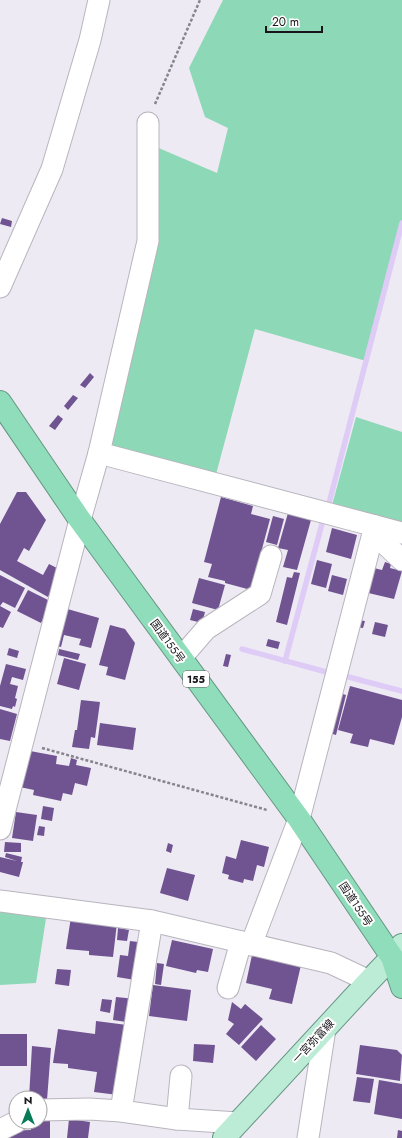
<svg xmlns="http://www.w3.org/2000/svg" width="402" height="1138" font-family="Jost,'Noto Sans JP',sans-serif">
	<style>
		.green { fill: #8dd8b6 }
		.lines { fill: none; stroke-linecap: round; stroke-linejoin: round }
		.stream { stroke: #deccf6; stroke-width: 5.5 }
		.building { fill: #705391 }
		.minor-casing { stroke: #b8b5bd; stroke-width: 23 }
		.major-casing { stroke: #659782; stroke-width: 24 }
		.highway-casing { stroke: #659782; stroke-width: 24 }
		.path { stroke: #87848c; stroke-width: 2.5; stroke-dasharray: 3 2; stroke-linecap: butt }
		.minor { stroke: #fff; stroke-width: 21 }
		.major { stroke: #bcebd6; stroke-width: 22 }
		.highway { stroke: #8fddba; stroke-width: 22 }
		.labels { text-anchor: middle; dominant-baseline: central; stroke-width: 4; stroke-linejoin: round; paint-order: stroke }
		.shield { fill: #fff; stroke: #5d5b5e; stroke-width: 1 }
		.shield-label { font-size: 10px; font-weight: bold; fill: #171519 }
		.street-label { font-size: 11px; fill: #171519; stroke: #fff }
	</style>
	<rect width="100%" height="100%" fill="#eeeaf4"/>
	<g class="green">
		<path d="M223 0H402V223L366 361 255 329 215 478 104 449 154 146 217 173 228 128 205 117 189 68Z"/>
		<path d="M356 417 402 432V528L331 509Z"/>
		<path d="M0 906 47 912 36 983 0 985Z"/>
	</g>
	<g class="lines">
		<g class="stream">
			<path d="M328 507 402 223"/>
			<path d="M242 649 330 673"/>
			<path d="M285 661 323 520"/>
			<path d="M341 675 402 691"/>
		</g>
	</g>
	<g class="building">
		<path d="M2 218 12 221 11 227 0 224Z"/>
		<path d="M90 373 94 377 85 388 80 385Z"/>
		<path d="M73 395 78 398 68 410 64 406Z"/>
		<path d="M58 415 63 419 55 430 49 426Z"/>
		<path d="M17 492H26L46 520 29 551 24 548 17 561 43 575 49 564 63 571 48 597 0 570V524Z"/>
		<path d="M221 497 253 506 251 514 270 519 251 590 225 583V581L208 577 212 564 204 562Z"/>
		<path d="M288 513 311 520 297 570 283 567 288 550 278 548Z"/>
		<path d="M273 516 284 519 277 545 266 542Z"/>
		<path d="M332 528 357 535 351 559 326 552Z"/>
		<path d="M317 560 332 564 326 588 311 584Z"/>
		<path d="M385 562 391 564 390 568 402 571 394 599 364 592 370 567 382 570Z"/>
		<path d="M294 572 300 573 287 625 276 622 287 577 292 578Z"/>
		<path d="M0 575 25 588 15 608 3 602 0 606 11 612 3 628 0 627Z"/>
		<path d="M332 575 347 579 343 595 328 591Z"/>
		<path d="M199 578 225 585 218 610 192 603Z"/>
		<path d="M28 590 52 602 41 623 17 611Z"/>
		<path d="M64 608 99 618 91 648 79 645 81 639 64 635 61 647 54 645Z"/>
		<path d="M193 609 205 612 202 623 190 620Z"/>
		<path d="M358 620 365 621 363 628 356 627Z"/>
		<path d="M375 622 388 625 385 637 372 634Z"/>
		<path d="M110 625 125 629 135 643 125 680 106 675 108 667 99 665Z"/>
		<path d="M268 639 280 642 278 649 266 646Z"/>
		<path d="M9 648 19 651 17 658 7 655Z"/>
		<path d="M59 649 80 654 78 660 58 655Z"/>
		<path d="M226 654 231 655 228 667 223 666Z"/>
		<path d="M64 658 86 664 79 690 57 684Z"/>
		<path d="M6 664 26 669 23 680 12 677 10 684 18 686 15 698 17 699 15 707 13 706 12 709 0 706V686Z"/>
		<path d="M350 686 402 700V717L394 745 370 739 368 747 350 743 353 734 338 730Z"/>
		<path d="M336 692 346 695 336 735 326 732Z"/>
		<path d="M81 700 100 702 95 738 91 737 89 749 72 747 75 730H77Z"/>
		<path d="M0 709 17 714 10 741 0 739Z"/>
		<path d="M100 723 136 728 133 750 97 745Z"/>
		<path d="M30 751 57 756 56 764 69 766 71 758 77 760 76 765 91 768 87 786 75 783 72 795 63 793 61 801 33 795 34 790 15 786Z"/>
		<path d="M43 806 54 808 52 821 41 819Z"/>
		<path d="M16 812 37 815 33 841 12 838Z"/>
		<path d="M39 826 45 827 44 836 37 835Z"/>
		<path d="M241 840 269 847 264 867 257 865 253 881 244 879 243 883 228 879 229 875 222 873 226 856 236 859Z"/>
		<path d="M5 842 21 843V852H4Z"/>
		<path d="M168 843 173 845 171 853 166 851Z"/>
		<path d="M6 853 22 857 21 862H23L19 877 0 872V857L17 861 5 857Z"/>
		<path d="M167 868 195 875 188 901 160 893Z"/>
		<path d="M71 917 117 923 113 957 89 955V951L66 949Z"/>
		<path d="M118 928 129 930 127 941 117 940Z"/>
		<path d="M172 940 213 949 208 972 197 970 196 973 166 966Z"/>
		<path d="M130 941 146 943 135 980 117 977 120 955 128 956Z"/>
		<path d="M252 955 301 965 292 1004 269 999 272 989 246 983Z"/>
		<path d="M157 963 164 964 161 985 155 984Z"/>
		<path d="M57 969 71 970 69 986 55 984Z"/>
		<path d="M153 985 191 990 187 1021 149 1016Z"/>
		<path d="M116 997 136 999 133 1023 113 1020Z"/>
		<path d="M102 999 112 1000 110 1013 100 1011Z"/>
		<path d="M232 1002 241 1009 245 1004 263 1019 239 1045 226 1034 234 1024 228 1020Z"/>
		<path d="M96 1021 127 1025 118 1095 94 1092 97 1072 68 1068V1064L53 1063 58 1029 95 1034Z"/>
		<path d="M261 1025 276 1039 256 1061 241 1047Z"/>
		<rect x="0" y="1034" width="27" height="32"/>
		<path d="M194 1044 215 1045 213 1063 193 1061Z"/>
		<path d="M360 1045 397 1050 402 1055 400 1081 356 1074Z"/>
		<path d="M32 1046 51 1048 47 1100H40V1098H29Z"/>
		<path d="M357 1077 374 1079 370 1103 353 1101Z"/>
		<path d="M379 1080 402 1084V1119L374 1114Z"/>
		<path d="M40 1119H50V1138H5V1131L31 1130 30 1122H40Z"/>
		<path d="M69 1119 90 1122 88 1138H67Z"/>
		<path d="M398 1130 402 1131V1138H397Z"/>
	</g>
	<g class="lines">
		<g class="minor-casing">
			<g id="minor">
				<path d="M0 287 52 169 90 40 99 0"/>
				<path d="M99 453 402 533"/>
				<path d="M375 526 384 543 402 560"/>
				<path d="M181 658 206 629 260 594 271 556"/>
				<path d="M0 829 80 520 99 453 148 241V123"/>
				<path d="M0 901 152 921 331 963 369 981"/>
				<path d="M251 945 299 819 375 526"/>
				<path d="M228 988 241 942"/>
				<path d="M40 1110 89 1109 121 1111 177 1119 238 1123"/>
				<path d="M121 1111 152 921"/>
				<path d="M177 1119 181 1076"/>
				<path d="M0 1130 16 1122"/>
				<path d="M308 1138 325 1029"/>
			</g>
		</g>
		<g class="major-casing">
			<path id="major" d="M224 1138 369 981 392 957 402 945"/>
		</g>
		<g class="highway-casing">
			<path id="highway" d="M0 402 80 520 299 819 392 957 402 987"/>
		</g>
		<g class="path">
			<path d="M155 104 200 0"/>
			<path d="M42 748 267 810"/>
		</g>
		<use href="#minor" class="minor"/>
		<use href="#major" class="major"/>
		<use href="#highway" class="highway"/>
	</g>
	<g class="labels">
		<rect class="shield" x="183" y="671" width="26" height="16" rx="3"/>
		<g class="shield-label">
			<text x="196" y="679">155</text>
		</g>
		<g class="street-label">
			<text transform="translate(168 641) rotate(54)">国道155号</text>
			<text transform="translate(356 904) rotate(56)">国道155号</text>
			<text transform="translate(313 1041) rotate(-47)">一宮弥富線</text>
		</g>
	</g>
	<g transform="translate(28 1110)"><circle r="19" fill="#ffffff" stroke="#a2a1a3"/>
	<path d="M0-3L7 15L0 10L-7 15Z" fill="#067b58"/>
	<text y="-6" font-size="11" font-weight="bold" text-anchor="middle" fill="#171519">N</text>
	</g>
	<path d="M266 26v6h56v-6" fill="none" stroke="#171519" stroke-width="2"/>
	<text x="272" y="26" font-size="12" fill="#171519" stroke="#ffffff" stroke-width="3" paint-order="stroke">20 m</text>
</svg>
